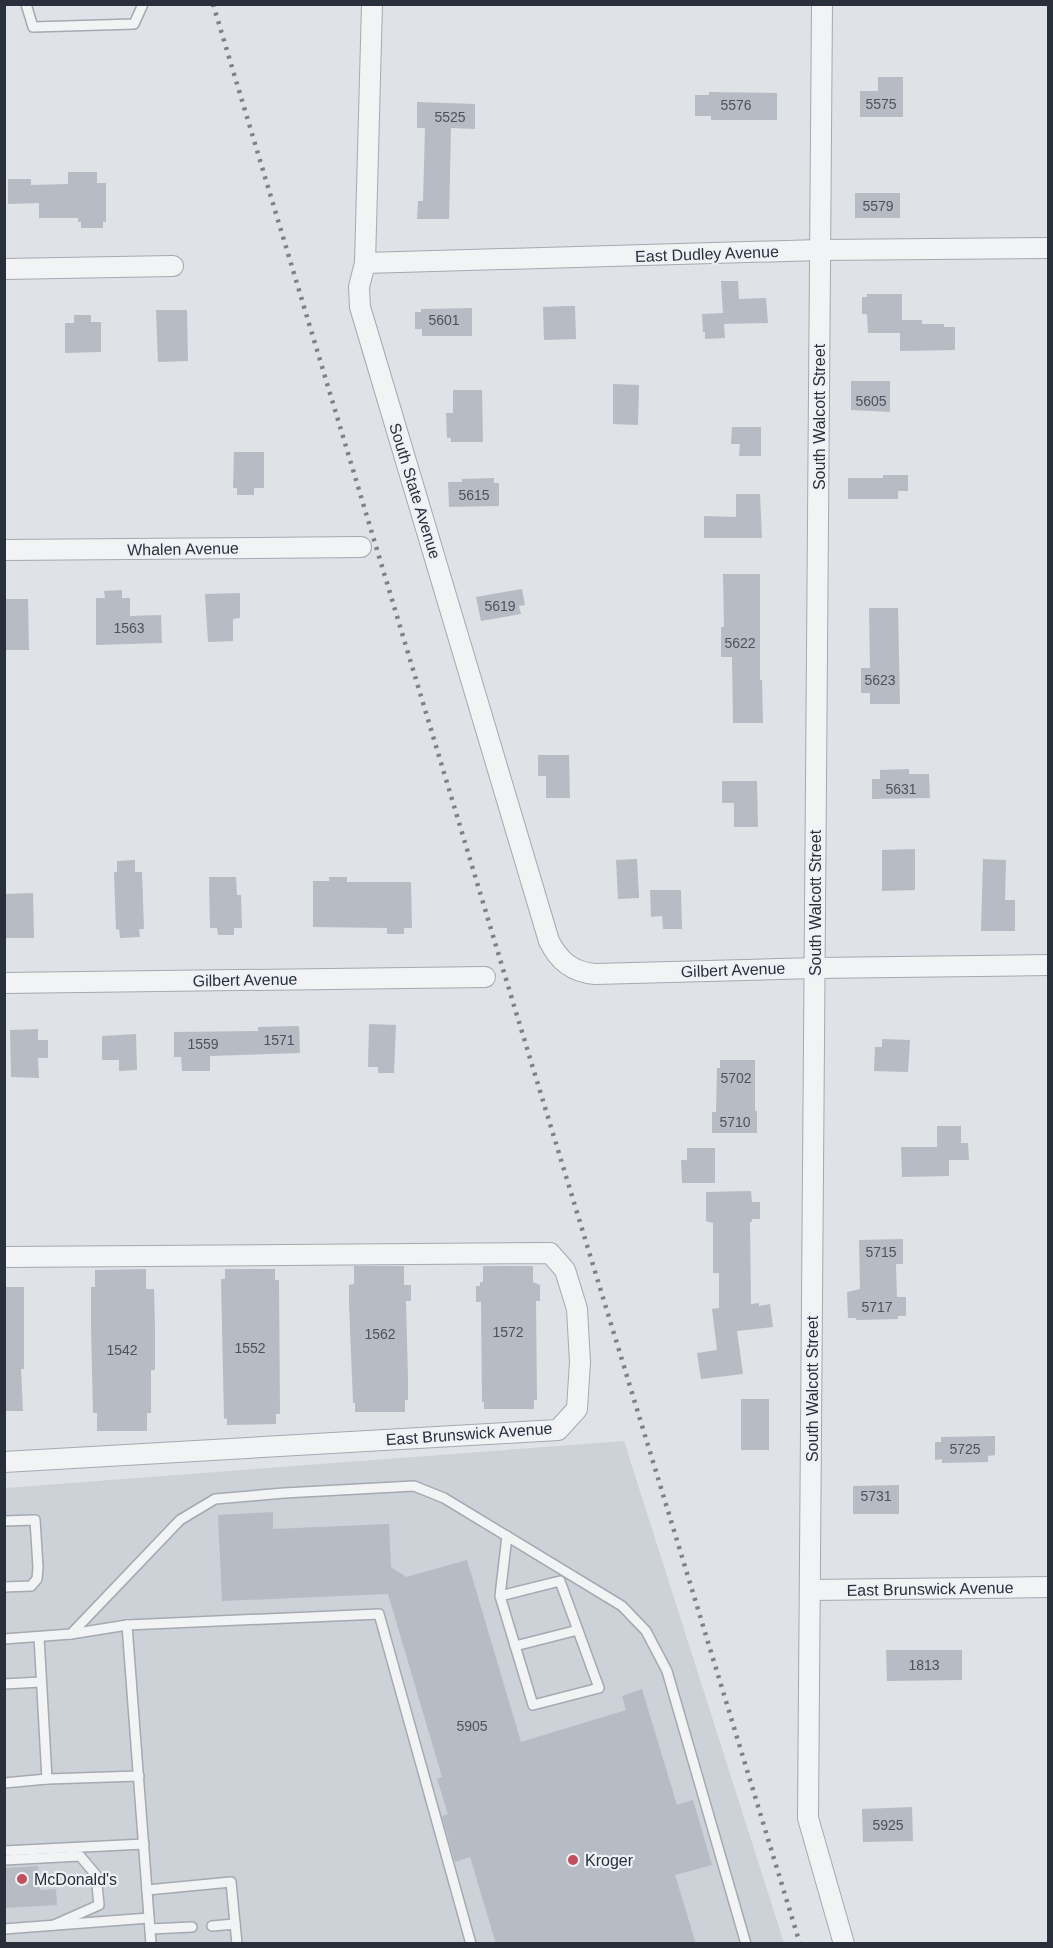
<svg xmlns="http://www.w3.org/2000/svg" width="1053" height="1948" font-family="Helvetica,sans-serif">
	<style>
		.built { fill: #cdd1d8 }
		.building { fill: #b7bbc3 }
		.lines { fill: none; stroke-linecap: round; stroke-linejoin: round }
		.lane-casing { stroke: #a5a9b0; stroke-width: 12 }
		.street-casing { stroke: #a5a9b0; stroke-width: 22 }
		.lane { stroke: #f1f3f5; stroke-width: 9 }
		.street { stroke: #f1f3f5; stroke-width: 20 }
		.rail { stroke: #7a818f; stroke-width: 4.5; stroke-dasharray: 3 6; stroke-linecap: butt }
		.poi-dot { fill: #c14f5d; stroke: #eef1f5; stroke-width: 2 }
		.labels { text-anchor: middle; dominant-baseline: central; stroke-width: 4.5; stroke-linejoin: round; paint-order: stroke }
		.number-label { font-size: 14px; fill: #4c535e }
		.street-label { font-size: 16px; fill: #29303c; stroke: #eef1f5 }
		.poi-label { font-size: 16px; fill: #29303c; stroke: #eef1f5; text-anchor: start }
	</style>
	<rect width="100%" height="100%" fill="#dfe2e7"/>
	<path class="built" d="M624 1441 784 1943 5 1944V1488Z"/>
	<g class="building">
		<path d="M878 77H903V117H860V91H878Z"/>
		<path d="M709 92 777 93V120H711V116H695V95H709Z"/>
		<path d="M417 102 475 104V129L451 128 449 219H417L418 201H423L425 128H417Z"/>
		<path d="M68 172H97V183H106V222H103V228H81V222H78V218H39V203L8 204V179H31V185L68 184Z"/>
		<rect x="855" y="193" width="45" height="25"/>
		<path d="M721 281H738L739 299 766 298 768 323 724 324 725 338 705 339V332H703L702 314 723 313Z"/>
		<path d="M867 294H902V320H922V324H944V327H955V350L900 351V333H868L867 314H862V297H867Z"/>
		<path d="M567 306H575L576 339 544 340 543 307Z"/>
		<path d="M472 308V336H422V329H415V312H421V309Z"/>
		<path d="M156 310H187L188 361 158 362Z"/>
		<path d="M74 315H91V322H101V352L65 353V323H74Z"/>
		<path d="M851 381H890V412L851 410Z"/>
		<path d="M613 384 639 385 638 425 613 424Z"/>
		<path d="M453 390H482L483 442H451V438H447L446 413H453Z"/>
		<path d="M732 427H761V456H739L740 444H731Z"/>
		<path d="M234 452H264V488H254V495H237V488H233Z"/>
		<path d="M883 475H908V491H898V499H848V478H883Z"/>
		<path d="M494 478V483H499V506L449 507 448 482H462V479Z"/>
		<path d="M736 494H760L762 538H704V516L736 517Z"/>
		<path d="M723 574H760V680H762L763 723H733L732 657H721V627H724Z"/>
		<path d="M522 589 525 605 519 606 521 614 481 621 476 597Z"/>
		<path d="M122 590V598H130V616L161 615 162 643 96 645V598H105L104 591Z"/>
		<path d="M240 593V618L233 619V641L208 642 205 594Z"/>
		<path d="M5 599H28L29 650H4Z"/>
		<path d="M869 608H898L900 704H870V693H861V668H870Z"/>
		<path d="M538 755H569L570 798H546V776H538Z"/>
		<path d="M909 769V774H929L930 798 872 799V779H880V770Z"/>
		<path d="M722 781H757L758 827H734V803H722Z"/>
		<path d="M915 849V890L882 891V850Z"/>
		<path d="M637 859 639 898 618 899 616 860Z"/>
		<path d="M983 859 1006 860 1005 900H1015V931H981Z"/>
		<path d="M135 860V872H142L144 929H139L140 937 120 938 119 929 116 930 114 872H117V861Z"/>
		<path d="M209 877H236L237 895H241L242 928H234V935H218L217 928H210Z"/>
		<path d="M329 877H347V882H411L412 928H404V934H387V928L313 927V881H329Z"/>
		<path d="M650 890H681L682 929H663L662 916 651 917Z"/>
		<path d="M33 893 34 938H4V894Z"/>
		<path d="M369 1024 396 1025 394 1073H378V1067H368Z"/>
		<path d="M299 1026 300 1053 210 1056V1071H182L181 1057H174V1032L258 1031V1027Z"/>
		<path d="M38 1029V1040H48V1058H38L39 1078 11 1077 10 1030Z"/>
		<path d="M136 1034 137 1070 119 1071V1060H102V1036Z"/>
		<path d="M882 1039 910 1040 908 1072 874 1071 875 1047H882Z"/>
		<path d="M720 1060H755V1111H757V1133H712V1112H716L717 1068H720Z"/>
		<path d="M937 1126H961V1143H968L969 1160H949V1176L902 1177 901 1147H937Z"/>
		<path d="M687 1148H715V1183H682L681 1160H687Z"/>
		<path d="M751 1191 752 1202H760V1219H752V1222H750L751 1304 759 1303V1306L770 1304 773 1327 737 1331 743 1374 701 1379 697 1353 717 1350 712 1309 719 1308V1273H713V1223L706 1221V1192Z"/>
		<path d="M903 1239V1264H896L897 1297H906V1316H898V1319L856 1320V1318H848L847 1292 860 1289 859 1240Z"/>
		<path d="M354 1266H404V1285H411V1301H406L408 1379V1400H405V1412H355V1403H353L349 1303V1285L354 1284Z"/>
		<path d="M483 1266H533V1282L540 1285V1301H536L537 1400H534V1409H484V1402H482L481 1302H476V1286H480V1282H483Z"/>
		<path d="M146 1269V1289H154L155 1326V1370H151V1413H147V1431H97V1413H93L91 1327V1287H95V1270Z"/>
		<path d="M225 1269H275V1280H279L280 1414H276V1424L227 1425V1418L224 1419 221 1279H225Z"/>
		<path d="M4 1287H24V1369H21L23 1411H4Z"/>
		<rect x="741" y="1399" width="28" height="51"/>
		<path d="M995 1436V1455L988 1456V1462L942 1463V1459L935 1460V1442H941V1437Z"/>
		<path d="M899 1485V1514H853V1486Z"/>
		<path d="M273 1512V1529L389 1524 391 1567 406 1577 467 1560 521 1742 626 1710 622 1696 642 1689 677 1805 693 1800 712 1865 675 1875 696 1944H496L470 1857 455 1862 442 1816 448 1814 437 1779 442 1777 388 1594 222 1601 218 1515Z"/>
		<path d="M886 1650H962V1680L887 1681Z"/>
		<path d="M912 1807 913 1841 863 1842 862 1809Z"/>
		<path d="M38 1866 40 1890 56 1889 57 1905 4 1908V1868Z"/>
	</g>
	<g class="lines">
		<g class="lane-casing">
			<g id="lane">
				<path d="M26 4 33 27 134 24 143 4"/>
				<path d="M4 1521 35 1520 38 1567 37 1579 31 1586 4 1587"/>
				<path d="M500 1596 560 1581 599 1688 533 1705 500 1596 507 1536"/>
				<path d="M71 1634 180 1520 215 1499 284 1493 414 1486 444 1498 622 1606 646 1631 667 1671 746 1944"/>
				<path d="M39 1637 47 1779 139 1776"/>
				<path d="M4 1639 71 1634 127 1625"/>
				<path d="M515 1646 578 1630"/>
				<path d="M4 1684 41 1682"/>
				<path d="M4 1783 47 1779"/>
				<path d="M4 1851 144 1844"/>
				<path d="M4 1860 80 1856 96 1875 99 1905 54 1925"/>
				<path d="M147 1890 231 1882 237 1944"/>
				<path d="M212 1926 235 1924"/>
				<path d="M4 1929 149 1918"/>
				<path d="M150 1929 192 1927"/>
				<path d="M151 1944 127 1625 379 1614 471 1944"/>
			</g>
		</g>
		<g class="street-casing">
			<g id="street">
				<path d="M372 4 365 263 359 287 360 307 549 941C559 961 572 972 595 974L815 968 1048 965"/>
				<path d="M822 4 808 1818 844 1944"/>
				<path d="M365 263 820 250 1048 248"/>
				<path d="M4 269 173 266"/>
				<path d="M4 550 361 547"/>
				<path d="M4 983 485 977"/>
				<path d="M4 1257 550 1253 565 1270 577 1309 580 1362 577 1409 558 1430 4 1462"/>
				<path d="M811 1590 1048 1587"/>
			</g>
		</g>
		<use href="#lane" class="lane"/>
		<use href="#street" class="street"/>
		<path class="rail" d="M213 4 515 1009 800 1944"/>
	</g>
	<g class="poi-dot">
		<circle cx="573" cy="1860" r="6"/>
		<circle cx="22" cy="1879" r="6"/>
	</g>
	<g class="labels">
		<g class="number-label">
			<text x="881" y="104">5575</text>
			<text x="736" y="105">5576</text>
			<text x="450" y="117">5525</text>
			<text x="878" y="206">5579</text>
			<text x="444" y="320">5601</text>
			<text x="871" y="401">5605</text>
			<text x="474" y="495">5615</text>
			<text x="500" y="606">5619</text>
			<text x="129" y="628">1563</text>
			<text x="740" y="643">5622</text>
			<text x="880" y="680">5623</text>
			<text x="901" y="789">5631</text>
			<text x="279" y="1040">1571</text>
			<text x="203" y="1044">1559</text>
			<text x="736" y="1078">5702</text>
			<text x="735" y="1122">5710</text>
			<text x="881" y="1252">5715</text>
			<text x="877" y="1307">5717</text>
			<text x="508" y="1332">1572</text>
			<text x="380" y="1334">1562</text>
			<text x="250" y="1348">1552</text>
			<text x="122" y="1350">1542</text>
			<text x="965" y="1449">5725</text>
			<text x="876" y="1496">5731</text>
			<text x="924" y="1665">1813</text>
			<text x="472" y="1726">5905</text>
			<text x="888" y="1825">5925</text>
		</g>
		<g class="street-label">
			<text transform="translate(707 254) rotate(-2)">East Dudley Avenue</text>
			<text transform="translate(819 417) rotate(-90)">South Walcott Street</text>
			<text transform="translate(415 491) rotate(73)">South State Avenue</text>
			<text transform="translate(183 549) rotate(-1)">Whalen Avenue</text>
			<text transform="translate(815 903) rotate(-90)">South Walcott Street</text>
			<text transform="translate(733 970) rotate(-2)">Gilbert Avenue</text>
			<text transform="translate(245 980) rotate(-1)">Gilbert Avenue</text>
			<text transform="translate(812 1389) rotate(-90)">South Walcott Street</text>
			<text transform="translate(469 1434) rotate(-4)">East Brunswick Avenue</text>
			<text transform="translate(930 1589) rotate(-1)">East Brunswick Avenue</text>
		</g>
		<g class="poi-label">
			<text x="585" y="1860">Kroger</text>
			<text x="34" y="1879">McDonald's</text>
		</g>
	</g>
	<rect width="1053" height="1948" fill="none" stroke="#29303c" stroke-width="12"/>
</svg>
